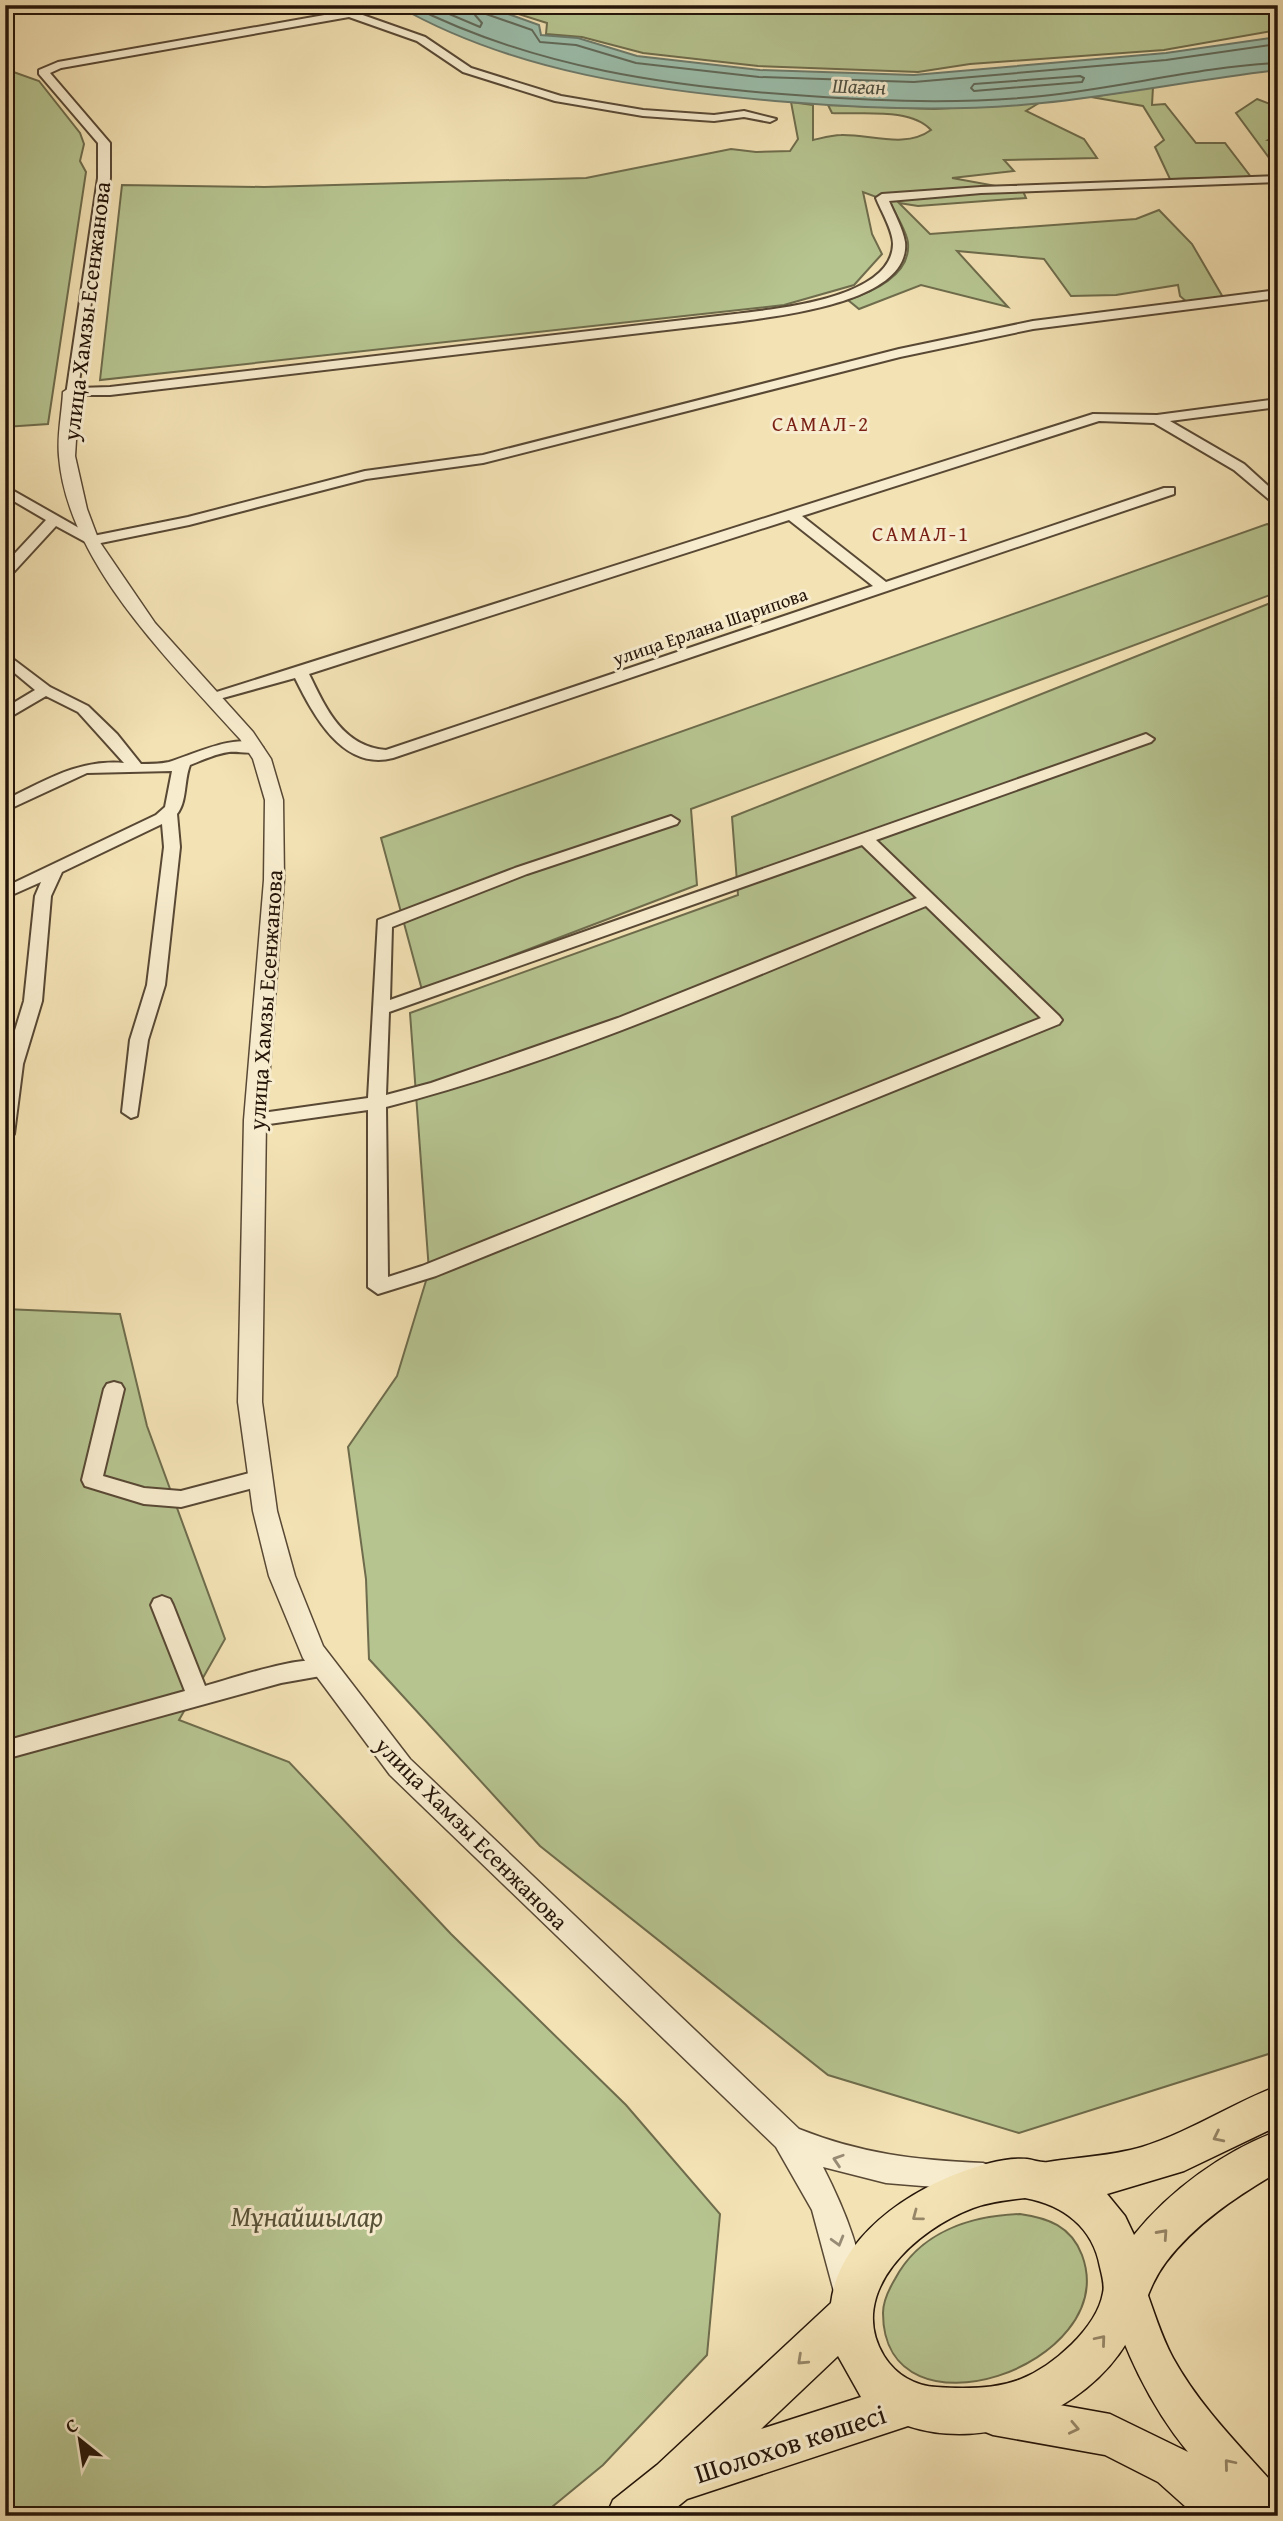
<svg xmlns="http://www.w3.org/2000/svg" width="1283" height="2521" font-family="'Gentium Book Plus',serif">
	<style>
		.green { fill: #b6c490; stroke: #6e6c4c; stroke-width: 2 }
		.water { fill: #9bbeac; stroke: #6c7a6b; stroke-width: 2 }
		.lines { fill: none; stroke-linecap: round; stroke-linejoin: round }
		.shore { stroke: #606a5a; stroke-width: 2 }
		.minor-casing { stroke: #584834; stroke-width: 4 }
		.tertiary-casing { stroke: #584834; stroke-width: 3 }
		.primary-casing { stroke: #251509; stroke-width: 3 }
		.trunk-casing { stroke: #251509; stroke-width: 3 }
		.minor { fill: #f7ecce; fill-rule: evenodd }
		.tertiary { fill: #f7ecce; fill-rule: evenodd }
		.primary { fill: #f3e2b4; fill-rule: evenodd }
		.trunk { fill: #f3e2b4; fill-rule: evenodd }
		.oneway { stroke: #968667 }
		.oneway2 { stroke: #988b75 }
		.labels { text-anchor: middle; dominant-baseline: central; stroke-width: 6; stroke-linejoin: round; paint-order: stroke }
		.far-street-label { font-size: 19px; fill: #251509; stroke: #f7ecce }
		.far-water-label { font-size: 21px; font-style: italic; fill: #4e5042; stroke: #f7ecce }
		.far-neighbourhood-label { font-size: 21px; letter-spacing: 2px; fill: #7a1f14; stroke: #f7ecce }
		.street-label { font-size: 23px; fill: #251509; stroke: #f7ecce }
		.near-park-label { font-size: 28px; font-style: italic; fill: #585238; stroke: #f7ecce }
		.near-street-label { font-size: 28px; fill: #251509; stroke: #f7ecce }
	</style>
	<rect width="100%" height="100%" fill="#f3e2b4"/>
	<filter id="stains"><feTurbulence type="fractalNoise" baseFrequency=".00286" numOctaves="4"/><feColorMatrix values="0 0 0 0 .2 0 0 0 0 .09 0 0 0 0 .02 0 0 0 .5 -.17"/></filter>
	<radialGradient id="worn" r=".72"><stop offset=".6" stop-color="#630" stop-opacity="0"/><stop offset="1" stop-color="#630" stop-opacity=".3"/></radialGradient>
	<g class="green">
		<path d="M490 5H1278V30L1164 50 970 64 918 72 758 66 643 53 582 37 546 34 547 23Z"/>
		<path d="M5 69 39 81 80 133 84 144 80 161 86 172 48 424 5 427Z"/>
		<path d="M1153 87 1152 105 1165 104 1196 143H1225L1251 177 1170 179 1155 147 1164 140 1143 106 1091 97Z"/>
		<path d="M1257 99 1278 107V135L1268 140 1278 142V170L1236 113Z"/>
		<path d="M791 102 813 105V140C822 138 832 135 841 135 870 134 905 149 931 130 910 107 861 115 832 113L828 105 934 109 1039 103 1026 111 1084 139 1097 158 1004 160 1014 171 952 178 1023 191 1026 198 918 206 899 203 930 234 1136 219 1159 210 1192 244 1224 299 1189 304 1180 296 1178 285 1116 295 1071 296 1044 259 957 251 1008 307 921 285 859 309 848 300C871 292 911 276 908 243 907 231 895 214 890 202L863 192 872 234 882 254 854 285 784 305 100 380 122 185 264 187 586 178 731 149 756 152 790 151 798 139Z"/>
		<path d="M1267 524 1278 529V592L691 809 697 885 422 990 381 838Z"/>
		<path d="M1278 600V2051L1019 2133 828 2075 540 1846 369 1659 366 1579 348 1447 397 1376 429 1271 410 1013 738 895 732 817Z"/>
		<path d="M5 1309 120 1314 147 1426 225 1639 179 1720 289 1762 451 1934 626 2105 720 2214 707 2355 603 2465 541 2516H5Z"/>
		<path d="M1020 2214C1048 2218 1071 2226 1082 2255 1123 2366 883 2447 883 2313 883 2301 889 2289 895 2279 920 2232 970 2216 1020 2214Z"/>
	</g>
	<path class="water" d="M396 5H483L539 25 541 35 578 38 637 56 760 70 914 75 1166 53 1278 37V70C1199 79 1121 95 1042 103 958 112 872 109 788 102 654 91 514 73 396 5Z"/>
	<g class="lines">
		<g class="shore">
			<path d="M410 5C535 68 670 87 809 96 887 102 965 104 1042 96 1121 88 1198 67 1278 63"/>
			<path d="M428 5 480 27 482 23 475 15 474 5"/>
			<path d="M482 5 486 14 532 30 540 42 576 45 636 63 759 77 914 82 1166 60 1278 44"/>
			<path d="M1080 76 1084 78 1082 82 974 91 971 88 974 84Z"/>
		</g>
		<g class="minor-casing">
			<g id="minor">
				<path d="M347 5H359L361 8 357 13 425 37 471 68 561 96 643 110 714 115 744 111 776 119 770 122 744 117 714 121 643 116 555 101 463 72 417 41 349 17 61 68 50 73 110 143V178L78 388 110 387 735 314C775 309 892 299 893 244 893 230 881 211 876 198L882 194 981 187 1278 176V182L981 193 889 201C894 213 903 229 905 242 911 303 776 316 735 322L110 395H66L98 178V143L39 74V70L58 62 347 11 350 8Z"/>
				<path d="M1278 290V298L1033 329 900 357 483 463 366 479 189 525 91 545 56 526 10 576 5 577V564L46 520 5 496V486L93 536 188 517 365 471 483 455 899 349 1033 321Z"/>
				<path d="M1278 399V407L1170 421 1244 464 1278 495V507L1234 470 1154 423 1099 421 802 516 886 582 1164 488H1174V494L393 758C342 771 313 714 295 678L212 701 204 696 1093 414 1157 415ZM789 520 873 586 386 750C343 747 326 709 309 674Z"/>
				<path d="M5 653 50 687 88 706 117 734 141 764C150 764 160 764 169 762 190 756 243 729 263 748 254 756 241 751 229 752 215 754 203 760 190 765 184 780 187 802 177 814L180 847 165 985 148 1040 137 1116 131 1118 122 1112 130 1040 147 985 164 847 162 824 62 872 51 896 42 1001 23 1064 14 1134 5 1140V1063L24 1001 35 896 41 882 5 898V887L156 815 165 807 172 771 87 773 5 811V800C45 781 78 759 124 763L78 712 46 696 5 720V708L35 690 5 665Z"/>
				<path d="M1146 734 1154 739 1151 742 876 840 1059 1016 1062 1020 1059 1024 436 1276 378 1294 368 1287V1110L255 1126 246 1120 255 1114 368 1098 378 920 515 868 671 816 679 821 677 824 527 874 392 927 390 1000ZM862 845 917 898 618 1018 431 1083 386 1095 389 1012ZM926 906 1041 1018 422 1266 388 1277 386 1107C572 1059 749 978 926 906Z"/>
				<path d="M114 1382 121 1384 124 1389 103 1476 144 1488 181 1491 261 1470 268 1472 271 1478 268 1484 181 1507 144 1504 85 1486 82 1480 104 1389 107 1384Z"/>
				<path d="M162 1596 170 1599 173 1605 205 1686C234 1678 305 1653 332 1662L335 1668 332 1674 281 1683 5 1759V1741L185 1691 151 1605 154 1599Z"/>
			</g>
		</g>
		<g class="tertiary-casing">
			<path id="tertiary" d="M71 387 79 392 75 456 87 509 99 541 155 623 253 732 271 759 283 800 284 880 266 1120 262 1402 277 1511 295 1576 323 1646 410 1759 799 2129C862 2154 915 2160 983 2163L994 2167 998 2177 994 2187 983 2191 886 2183 823 2167C839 2198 873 2271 859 2303L848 2307 837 2303 812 2210 776 2147 390 1775 303 1658 269 1576 253 1511 238 1402 244 1120 264 880 265 800 253 759 240 739C172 663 67 563 59 456 57 435 62 413 63 392Z"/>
		</g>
		<g class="primary-casing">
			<path id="primary" d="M1126 2271 1141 2277C1152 2304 1159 2332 1173 2358 1200 2407 1241 2447 1278 2489V2516H1196L1158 2482 1105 2455 993 2435 978 2429 972 2414 978 2399 993 2393 1110 2414 1188 2452C1148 2403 1125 2350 1105 2291L1111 2277Z"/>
		</g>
		<g class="trunk-casing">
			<path id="trunk" d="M1278 2086V2126L1184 2171 1107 2194 1125 2216 1134 2235C1170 2190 1224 2151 1278 2131V2172C1236 2197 1196 2223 1166 2262 1147 2287 1143 2316 1127 2342 1085 2412 987 2452 908 2426L687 2499 666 2516H606L613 2500 657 2465 831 2303C840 2229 924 2180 990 2163 1001 2160 1016 2158 1027 2159 1034 2160 1041 2163 1048 2162 1079 2157 1111 2156 1142 2147 1190 2132 1231 2104 1278 2086ZM1025 2198C1063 2205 1093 2227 1100 2267 1102 2275 1105 2286 1103 2293 1097 2328 1052 2367 1021 2379 996 2389 963 2389 937 2387 915 2386 896 2375 884 2356 845 2292 917 2229 973 2208 990 2202 1007 2200 1025 2198ZM838 2356 861 2397 761 2429Z"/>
		</g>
		<use href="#minor" class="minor"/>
		<use href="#tertiary" class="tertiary"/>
		<use href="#primary" class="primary"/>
		<use href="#trunk" class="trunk"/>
	</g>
	<defs><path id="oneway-chevron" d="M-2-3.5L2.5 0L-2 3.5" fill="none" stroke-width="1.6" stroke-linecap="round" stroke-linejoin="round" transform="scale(1.75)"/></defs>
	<g class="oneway">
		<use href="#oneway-chevron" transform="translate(1218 2137) rotate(154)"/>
		<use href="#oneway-chevron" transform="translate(917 2216) rotate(143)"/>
		<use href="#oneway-chevron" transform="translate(1163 2234) rotate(-48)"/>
		<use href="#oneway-chevron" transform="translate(1101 2340) rotate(-50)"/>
		<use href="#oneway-chevron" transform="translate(802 2360) rotate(137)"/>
		<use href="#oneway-chevron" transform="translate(1074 2428) rotate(12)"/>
		<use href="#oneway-chevron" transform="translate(1229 2464) rotate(-130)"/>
	</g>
	<g class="oneway2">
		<use href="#oneway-chevron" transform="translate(838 2160) rotate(-162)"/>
		<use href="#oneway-chevron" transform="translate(838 2241) rotate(74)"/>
	</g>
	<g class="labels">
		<g class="far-street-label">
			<text transform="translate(710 626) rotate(-19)">улица Ерлана Шарипова</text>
		</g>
		<g class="far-water-label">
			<text transform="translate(859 86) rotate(2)">Шаған</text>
		</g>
		<g class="far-neighbourhood-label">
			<text x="821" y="423">САМАЛ-2</text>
			<text x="921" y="533">САМАЛ-1</text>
		</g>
		<g class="street-label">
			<text transform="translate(86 311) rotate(-83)">улица Хамзы Есенжанова</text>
			<text transform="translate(265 1000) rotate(-86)">улица Хамзы Есенжанова</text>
			<text transform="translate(472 1833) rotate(45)">улица Хамзы Есенжанова</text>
		</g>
		<g class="near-park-label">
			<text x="307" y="2215">Мұнайшылар</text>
		</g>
		<g class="near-street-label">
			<text transform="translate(790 2443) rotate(-18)">Шолохов көшесі</text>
		</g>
	</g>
	<rect width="1283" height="2521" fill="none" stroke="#f3e2b4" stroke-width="28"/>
	<rect x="7" y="7" width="1269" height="2507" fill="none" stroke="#251509" stroke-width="3.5"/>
	<rect x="14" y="14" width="1255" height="2493" fill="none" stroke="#251509" stroke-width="2"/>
	<g transform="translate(80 2440) rotate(330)" stroke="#f7ecce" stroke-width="5" paint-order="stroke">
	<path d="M0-5L12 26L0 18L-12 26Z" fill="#251509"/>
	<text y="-10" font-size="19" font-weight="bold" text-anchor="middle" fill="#251509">С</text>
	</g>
	<rect width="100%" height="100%" filter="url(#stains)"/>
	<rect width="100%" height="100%" fill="url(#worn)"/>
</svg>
